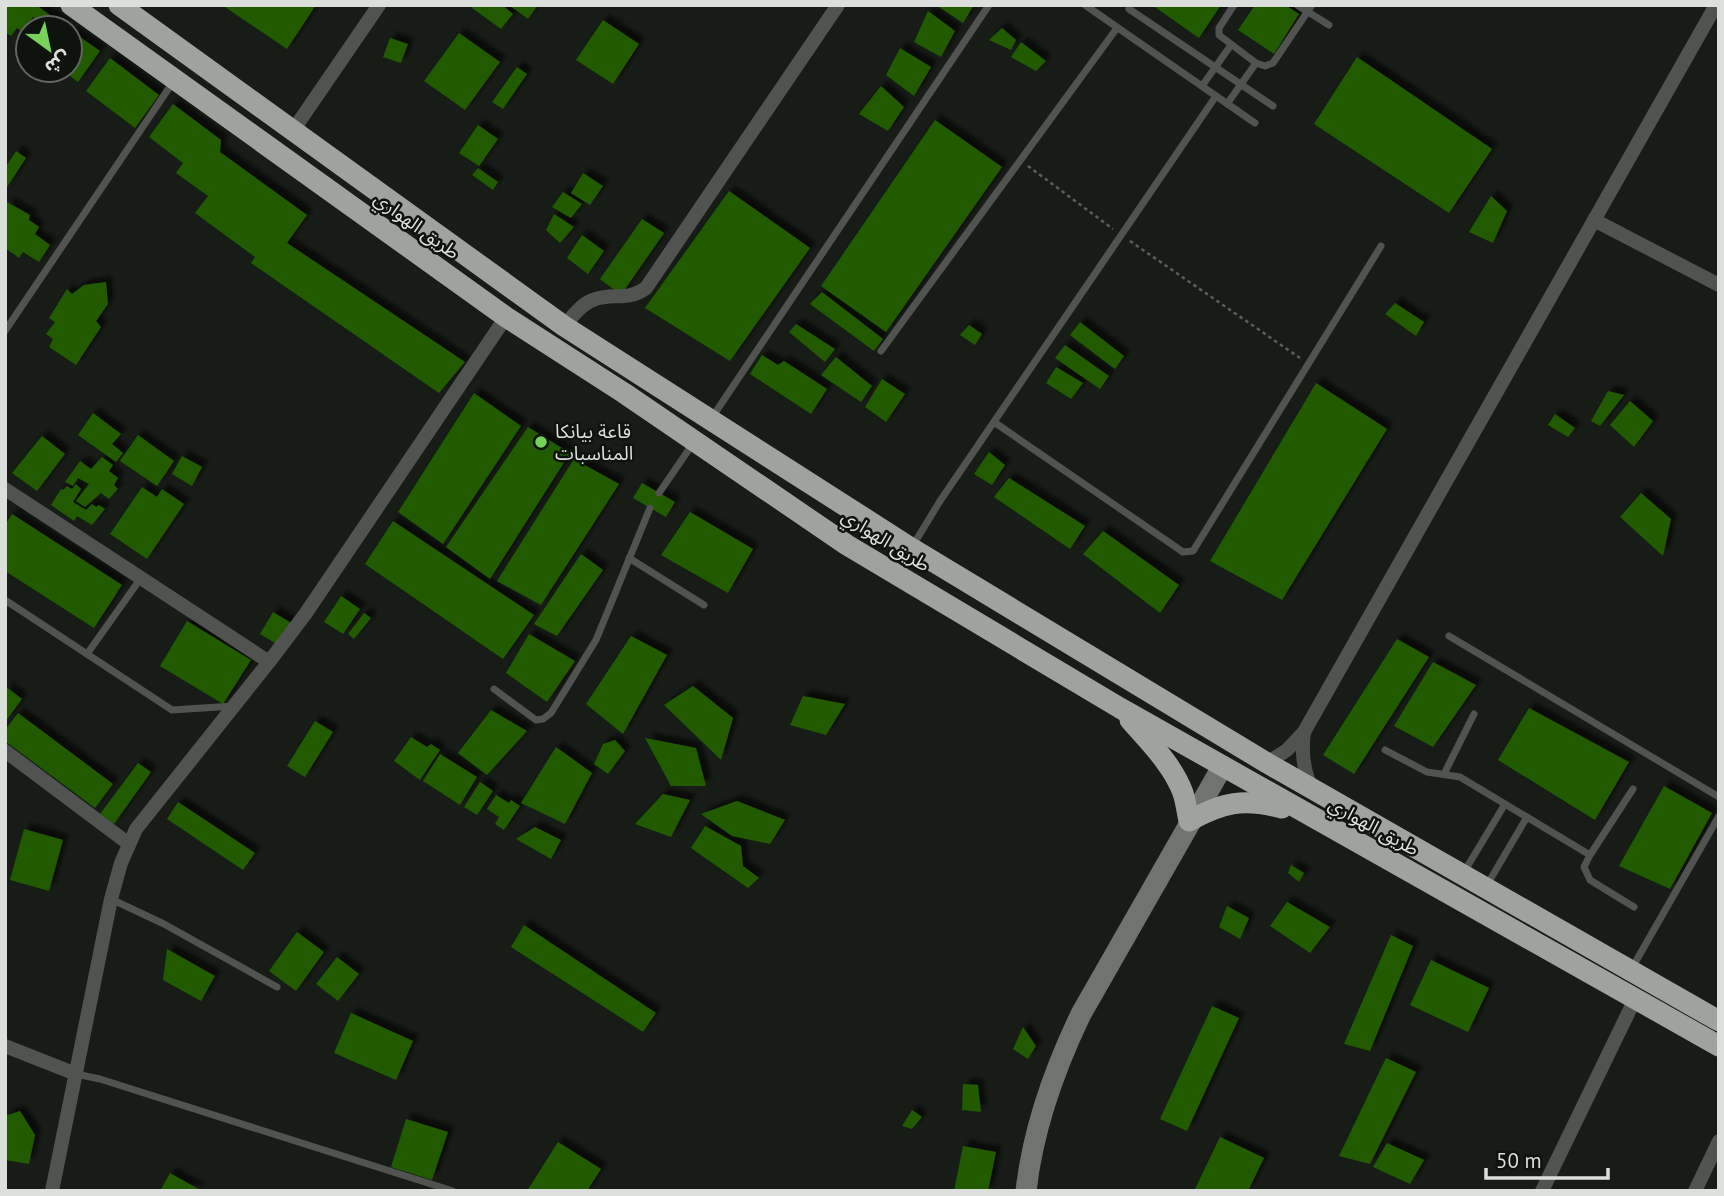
<svg xmlns="http://www.w3.org/2000/svg" width="1724" height="1196" font-family="'PT Sans','Noto Sans Arabic',sans-serif">
	<style>
		.building { fill: #215a02; filter: url(#shadow) }
		.lines { fill: none; stroke-linecap: round; stroke-linejoin: round }
		.path { stroke: #5b5e5a; stroke-width: 2.5; stroke-dasharray: 3.5 3.5; stroke-linecap: butt }
		.lane { stroke: #515351; stroke-width: 7 }
		.street { stroke: #515351; stroke-width: 14 }
		.secondary { stroke: #70746f; stroke-width: 21 }
		.highway { stroke: #9ea49d; stroke-width: 21 }
		.poi-dot { fill: #78d158; stroke: #0f130e; stroke-width: 2.5 }
		.labels { text-anchor: middle; dominant-baseline: central; stroke-width: 5; stroke-linejoin: round; paint-order: stroke }
		.street-label { font-size: 19px; fill: #dcdfdb; stroke: #0f130e }
		.poi-label { font-size: 19px; fill: #dcdfdb; stroke: #0f130e; text-anchor: start }
	</style>
	<defs>
		<filter id="shadow"><feDropShadow dx="6" dy="-6" stdDeviation="2" flood-color="#0009"/></filter>
	</defs>
	<rect width="100%" height="100%" fill="#181c17"/>
	<g class="building">
		<path d="M5 5H36L68 28H44L46 26 33 17 23 32 17 28 11 36 5 32Z"/>
		<path d="M222 5H316L287 49Z"/>
		<path d="M474 5H502L513 14 501 29 472 8Z"/>
		<path d="M509 5H538L528 19Z"/>
		<path d="M936 5H974L963 23Z"/>
		<path d="M1152 5H1221L1199 38Z"/>
		<path d="M1255 5H1285L1299 14 1274 54 1238 30Z"/>
		<path d="M928 11 955 31 941 57 914 42Z"/>
		<path d="M603 20 639 44 613 84 576 60Z"/>
		<path d="M1002 28 1016 40 1011 50 989 40Z"/>
		<path d="M70 30 100 51 78 82 62 70H70Z"/>
		<path d="M459 33 500 62 465 110 424 81Z"/>
		<path d="M390 38 408 44 401 63 383 57Z"/>
		<path d="M1021 42 1046 61 1036 71 1011 57Z"/>
		<path d="M900 48 931 67 914 96 886 75Z"/>
		<path d="M1357 57 1492 149 1449 213 1314 124Z"/>
		<path d="M110 58 159 95 135 128 86 91Z"/>
		<path d="M517 67 527 74 503 109 492 102Z"/>
		<path d="M881 86 904 107 888 131 859 114Z"/>
		<path d="M173 104 221 140 220 152 307 215 287 243 465 362 439 393 251 263 255 257 195 213 208 196 176 173 183 163 149 137Z"/>
		<path d="M935 120 1002 167 886 332 821 286Z"/>
		<path d="M478 125 498 139 479 166 459 153Z"/>
		<path d="M16 151 26 158 5 190V168Z"/>
		<path d="M478 168 498 182 493 190 472 175Z"/>
		<path d="M583 173 603 186 590 205 571 193Z"/>
		<path d="M729 191 810 248 730 361 645 308Z"/>
		<path d="M563 192 582 204 571 218 552 207Z"/>
		<path d="M1491 196 1507 211 1493 243 1469 232Z"/>
		<path d="M7 202 30 215 29 220 39 227 35 234 50 245 39 262 23 252 19 258 5 248Z"/>
		<path d="M554 214 574 227 560 243 546 230Z"/>
		<path d="M642 219 664 233 621 295 600 279Z"/>
		<path d="M582 235 604 251 588 274 567 258Z"/>
		<path d="M106 282 108 304 96 321 101 327 76 365 49 347 53 339 46 334 55 322 49 318 67 289 72 294 84 285Z"/>
		<path d="M822 292 883 339 874 351 810 304Z"/>
		<path d="M1395 303 1424 322 1416 336 1385 314Z"/>
		<path d="M1080 322 1124 356 1115 369 1070 335Z"/>
		<path d="M796 324 835 349 825 362 789 332Z"/>
		<path d="M969 325 982 334 975 345 960 335Z"/>
		<path d="M1065 345 1109 376 1100 389 1055 358Z"/>
		<path d="M762 355 778 365 784 361 827 389 811 414 750 374Z"/>
		<path d="M836 357 872 386 861 402 821 375Z"/>
		<path d="M1056 367 1083 383 1071 399 1046 383Z"/>
		<path d="M882 379 905 394 886 422 865 407Z"/>
		<path d="M1316 383 1387 429 1282 600 1210 561Z"/>
		<path d="M1608 391 1624 395 1600 426 1591 421Z"/>
		<path d="M474 393 521 426 443 544 398 512Z"/>
		<path d="M1630 401 1653 421 1634 447 1610 425Z"/>
		<path d="M93 413 121 434 112 444 123 453 116 462 78 435Z"/>
		<path d="M1555 414 1575 428 1568 437 1548 425Z"/>
		<path d="M528 427 570 453 490 579 446 547Z"/>
		<path d="M138 435 174 461 157 486 120 461Z"/>
		<path d="M42 436 65 454 37 491 12 473Z"/>
		<path d="M989 452 1005 465 992 485 974 474Z"/>
		<path d="M182 456 202 467 192 486 172 474Z"/>
		<path d="M102 457 113 465 109 471 118 478 114 485 118 489 109 499 101 493 85 507 76 501 89 484 78 478 73 486 65 482 80 461 91 469Z"/>
		<path d="M574 459 619 484 541 605 497 581Z"/>
		<path d="M1009 478 1085 526 1070 549 994 497Z"/>
		<path d="M642 483 675 502 666 517 633 498Z"/>
		<path d="M76 484 81 489 73 502 86 510 92 504 96 507 99 505 105 509 92 525 77 516 74 521 51 505 61 489 63 490 67 486 72 489Z"/>
		<path d="M142 487 157 497 162 489 184 504 147 559 110 534Z"/>
		<path d="M1641 493 1671 519 1663 556 1620 517Z"/>
		<path d="M690 512 753 549 728 593 661 555Z"/>
		<path d="M12 514 122 585 94 628 5 571V525Z"/>
		<path d="M393 521 534 615 503 659 365 564Z"/>
		<path d="M1103 531 1179 585 1160 613 1083 554Z"/>
		<path d="M581 554 603 570 557 636 534 624Z"/>
		<path d="M341 596 360 609 343 634 324 622Z"/>
		<path d="M273 612 293 624 280 646 260 634Z"/>
		<path d="M364 613 371 618 354 639 348 634Z"/>
		<path d="M187 621 251 660 223 704 160 666Z"/>
		<path d="M529 634 575 661 547 702 506 673Z"/>
		<path d="M631 636 667 655 623 734 586 704Z"/>
		<path d="M1397 639 1429 657 1354 774 1323 755Z"/>
		<path d="M1433 662 1476 685 1433 747 1394 726Z"/>
		<path d="M5 686 22 699 5 722Z"/>
		<path d="M693 686 733 718 721 760 664 705Z"/>
		<path d="M803 696 845 704 826 735 790 725Z"/>
		<path d="M1529 708 1629 762 1595 820 1498 760Z"/>
		<path d="M491 710 527 731 487 775 458 753Z"/>
		<path d="M18 713 113 784 95 808 5 741V730Z"/>
		<path d="M315 721 333 732 305 777 287 766Z"/>
		<path d="M411 737 427 747 431 744 440 750 420 780 394 761Z"/>
		<path d="M645 738 696 748 706 786H671Z"/>
		<path d="M615 740 625 751 608 774 594 764 603 744Z"/>
		<path d="M556 747 592 773 565 824 521 803Z"/>
		<path d="M440 754 477 777 460 805 423 781Z"/>
		<path d="M138 763 151 772 114 824 100 814Z"/>
		<path d="M480 782 493 791 477 815 464 807Z"/>
		<path d="M1664 786 1712 813 1670 889 1619 866Z"/>
		<path d="M663 794 690 800 671 837 635 824Z"/>
		<path d="M496 795 509 803 511 800 520 806 504 830 495 824 499 817 487 809Z"/>
		<path d="M737 801 785 820 770 844 732 836 701 814Z"/>
		<path d="M178 802 255 853 243 870 167 819Z"/>
		<path d="M705 826 741 846 743 866 759 878 748 888 691 848Z"/>
		<path d="M535 827 561 840 551 859 516 839Z"/>
		<path d="M24 829 63 840 49 891 10 880Z"/>
		<path d="M1291 865 1304 873 1299 882 1288 873Z"/>
		<path d="M1287 902 1330 927 1310 953 1270 926Z"/>
		<path d="M1227 906 1249 918 1240 939 1219 927Z"/>
		<path d="M524 925 656 1013 643 1032 511 947Z"/>
		<path d="M297 932 324 952 296 991 269 971Z"/>
		<path d="M1391 935 1413 946 1370 1051 1344 1044Z"/>
		<path d="M167 949 215 976 201 1001 163 980Z"/>
		<path d="M337 957 359 974 338 1001 316 984Z"/>
		<path d="M1431 960 1489 988 1468 1032 1410 1005Z"/>
		<path d="M1212 1006 1239 1018 1187 1131 1160 1119Z"/>
		<path d="M351 1013 413 1041 396 1080 334 1053Z"/>
		<path d="M1023 1027 1036 1046 1028 1059 1013 1049Z"/>
		<path d="M1386 1058 1416 1072 1370 1164 1339 1156Z"/>
		<path d="M963 1084 978 1085 981 1112 962 1110Z"/>
		<path d="M912 1110 922 1117 912 1129 902 1126Z"/>
		<path d="M20 1111 35 1135 29 1164 5 1160V1116Z"/>
		<path d="M406 1119 448 1132 432 1180 391 1167Z"/>
		<path d="M1220 1137 1264 1158 1248 1191H1194Z"/>
		<path d="M558 1142 601 1169 587 1191H527Z"/>
		<path d="M1387 1143 1424 1160 1410 1184 1373 1167Z"/>
		<path d="M963 1146 996 1152 988 1191H954Z"/>
		<path d="M170 1173 202 1191H160Z"/>
	</g>
	<g class="lines">
		<g class="path">
			<path d="M1028 166 1113 229"/>
			<path d="M1130 241 1300 358"/>
		</g>
		<g class="lane">
			<path d="M1085 5 1255 123"/>
			<path d="M1234 5 1219 28V35L1256 63 1265 66 1273 63 1312 5"/>
			<path d="M1297 5 1329 25"/>
			<path d="M1129 9 1273 106"/>
			<path d="M1202 86 1231 45"/>
			<path d="M1227 104 1256 63"/>
			<path d="M5 331 173 82"/>
			<path d="M881 351 1117 28"/>
			<path d="M711 419 989 5"/>
			<path d="M994 422 1183 552 1193 551 1381 246"/>
			<path d="M659 493 694 442"/>
			<path d="M912 547 940 501 1216 96"/>
			<path d="M629 558 704 605"/>
			<path d="M5 600 172 710 234 706"/>
			<path d="M1449 636 1719 797"/>
			<path d="M87 654 141 578"/>
			<path d="M494 689 536 720 543 719 551 713 596 640 650 508"/>
			<path d="M1385 750 1427 772 1460 777 1590 855"/>
			<path d="M1444 774 1474 714"/>
			<path d="M1633 789 1590 855 1584 867 1590 880 1634 907"/>
			<path d="M1464 872 1505 804"/>
			<path d="M1487 885 1527 817"/>
			<path d="M111 899 164 924 277 987"/>
			<path d="M1632 968 1719 816"/>
			<path d="M76 1074 100 1079 453 1191"/>
		</g>
		<g class="street">
			<path d="M292 132 379 5"/>
			<path d="M1594 220 1719 285"/>
			<path d="M564 326C572 317 581 304 593 300 612 292 627 302 646 288L838 5"/>
			<path d="M5 489 269 662"/>
			<path d="M1304 732C1301 753 1303 770 1312 789"/>
			<path d="M5 751 129 844"/>
			<path d="M1267 763 1287 750 1304 732 1716 5"/>
			<path d="M5 1046 76 1074"/>
			<path d="M52 1191 111 899 121 863 136 829 269 662 306 613 506 317"/>
			<path d="M1542 1191 1635 999"/>
			<path d="M1695 1191 1719 1141"/>
		</g>
		<path class="secondary" d="M1026 1191C1033 1129 1054 1070 1081 1014L1222 767"/>
		<g class="highway">
			<path d="M71 5 506 317 624 393 847 545 1120 708 1719 1046"/>
			<path d="M119 5 564 326 911 548 1267 763 1719 1021"/>
			<path d="M1130 720C1149 742 1173 765 1183 793 1186 802 1187 812 1189 821 1223 802 1244 798 1282 808"/>
		</g>
	</g>
	<circle class="poi-dot" cx="541" cy="442" r="7"/>
	<g class="labels">
		<g class="street-label">
			<text transform="translate(417 225) rotate(36)">طريق الهواري</text>
			<text transform="translate(886 540) rotate(32)">طريق الهواري</text>
			<text transform="translate(1374 826) rotate(29)">طريق الهواري</text>
		</g>
		<g class="poi-label">
			<text x="555" y="431">قاعة بيانكا<tspan x="555" dy="22">المناسبات</tspan></text>
		</g>
	</g>
	<rect width="1724" height="1196" fill="none" stroke="#dcdfdb" stroke-width="14"/>
	<g transform="translate(49 49) rotate(147)"><circle r="33" fill="#0f130e" stroke="#616560" stroke-width="2"/>
	<path d="M0-5L12 26L0 18L-12 26Z" fill="#78d158"/>
	<text y="-10" font-size="19" font-weight="bold" text-anchor="middle" fill="#dcdfdb">ش</text>
	</g>
	<path d="M1486 1168v10h122v-10" fill="none" stroke="#dcdfdb" stroke-width="3.5"/>
	<text x="1496" y="1168" font-size="21" fill="#dcdfdb" stroke="#0f130e" stroke-width="5" paint-order="stroke">50 m</text>
</svg>
